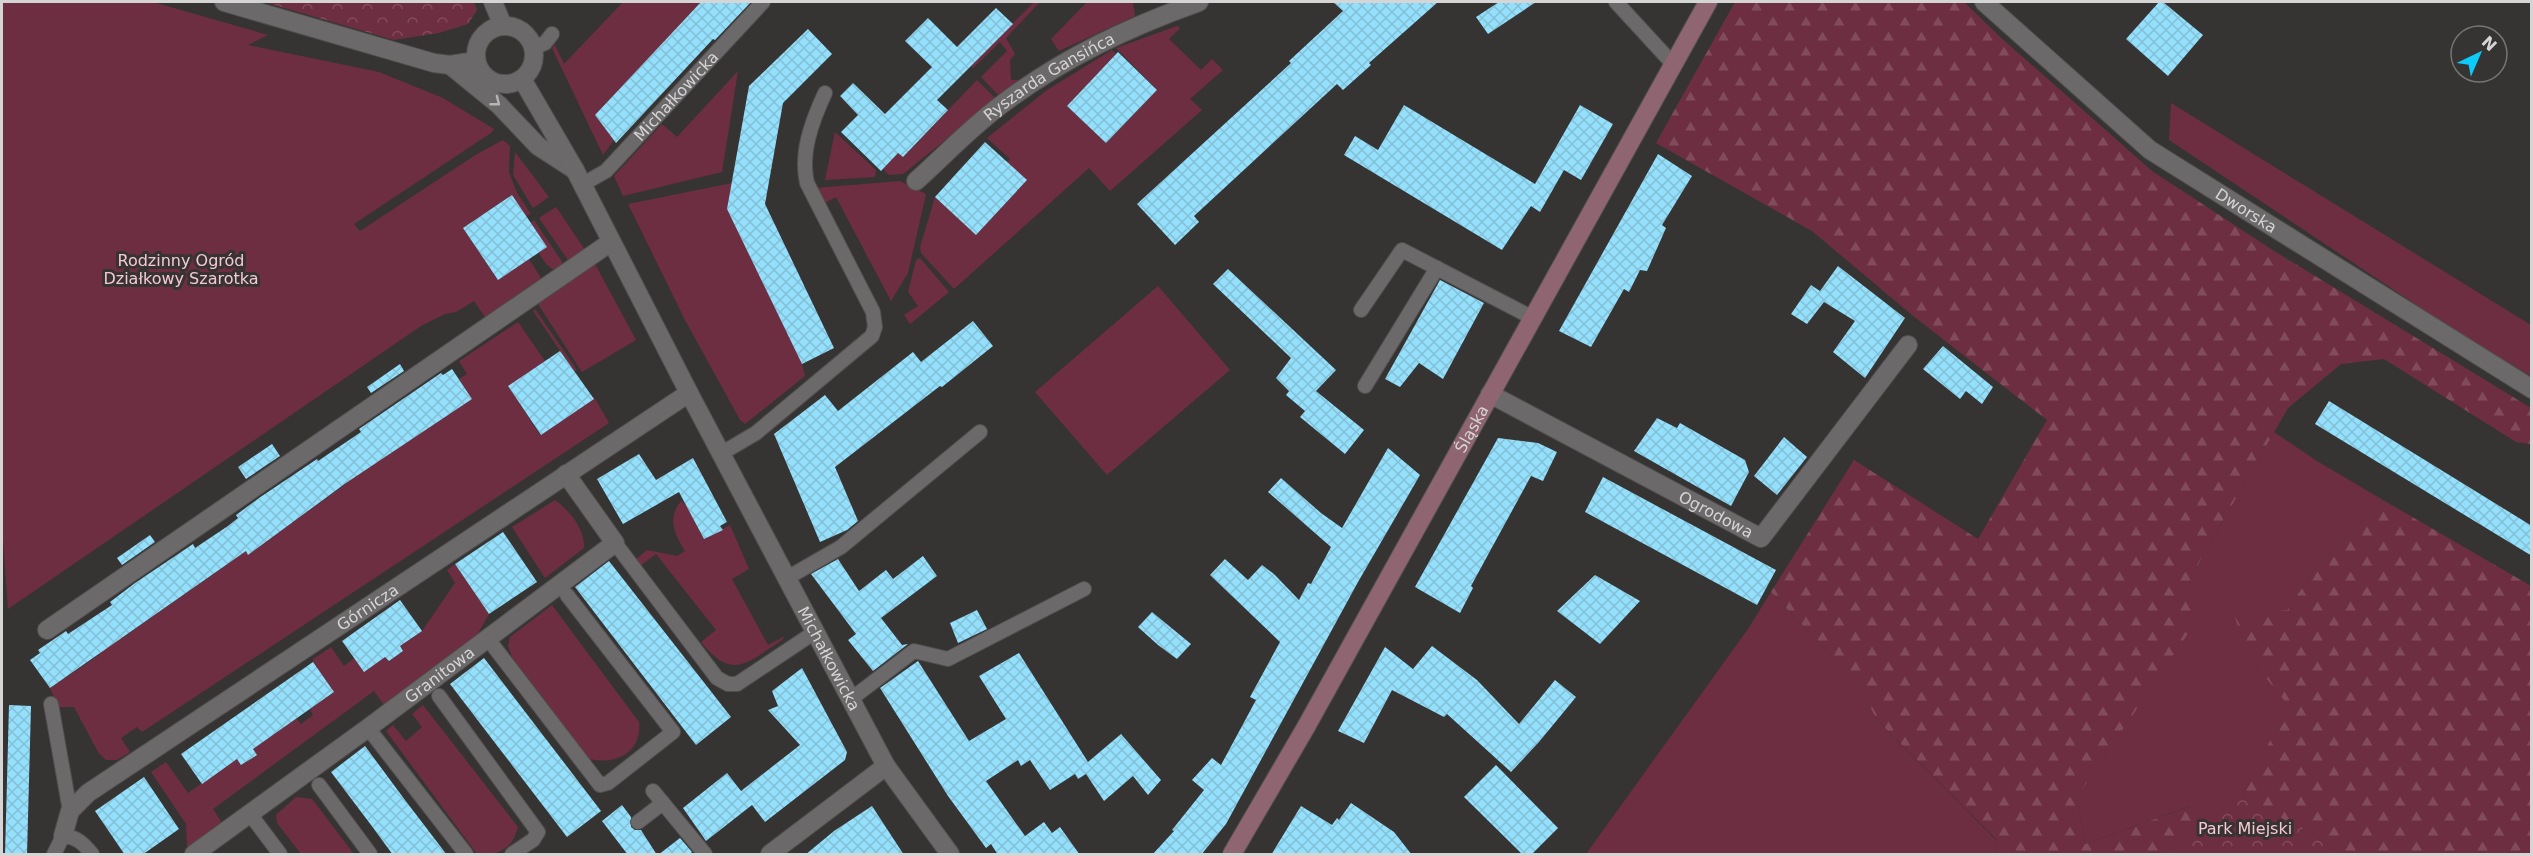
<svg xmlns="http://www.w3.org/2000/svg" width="2533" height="856" font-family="'DejaVu Sans',sans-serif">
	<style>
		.green { fill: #6e2e42 }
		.forest { fill: url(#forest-firs) }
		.park { fill: url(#park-crowns) }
		.building { fill: url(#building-cross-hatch) }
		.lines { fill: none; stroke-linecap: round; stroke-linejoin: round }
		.service-casing { stroke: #514f4f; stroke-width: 16 }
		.minor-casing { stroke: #514f4f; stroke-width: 20 }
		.tertiary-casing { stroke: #514f4f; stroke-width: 20 }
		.secondary-casing { stroke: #514f4f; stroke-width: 20 }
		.service { stroke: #6c696a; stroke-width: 14 }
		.minor { stroke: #6c696a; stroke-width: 18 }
		.tertiary { stroke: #6c696a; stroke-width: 18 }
		.secondary { stroke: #8f6572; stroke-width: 18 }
		.oneway { stroke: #b6b5b5 }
		.labels { text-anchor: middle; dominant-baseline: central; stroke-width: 6; stroke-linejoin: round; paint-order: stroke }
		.street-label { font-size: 16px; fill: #d6d5d5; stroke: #363333 }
		.park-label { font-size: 16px; fill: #f7c8d3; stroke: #363333 }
	</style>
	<defs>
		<pattern id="forest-firs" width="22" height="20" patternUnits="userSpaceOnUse" patternTransform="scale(1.5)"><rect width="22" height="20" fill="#6e2e42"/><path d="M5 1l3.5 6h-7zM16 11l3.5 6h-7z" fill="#824b5c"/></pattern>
		<pattern id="park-crowns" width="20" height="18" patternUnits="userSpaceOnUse" patternTransform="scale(1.5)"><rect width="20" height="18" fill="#6e2e42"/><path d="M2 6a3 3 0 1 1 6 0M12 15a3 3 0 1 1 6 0" fill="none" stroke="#824b5c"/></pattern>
		<pattern id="building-cross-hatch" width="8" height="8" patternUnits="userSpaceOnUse" patternTransform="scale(1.5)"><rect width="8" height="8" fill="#94e0fc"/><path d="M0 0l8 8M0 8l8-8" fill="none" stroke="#83c0d6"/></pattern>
	</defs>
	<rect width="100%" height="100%" fill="#363333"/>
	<g class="green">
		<path d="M2 2H153L268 35 248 45 379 72 443 98 494 129 491 133 354 224 360 231 477 154 503 140 510 146 509 172 517 193 531 214 526 216 512 195 463 228 497 279 529 259 541 278 485 317 474 301 456 312 445 314 421 326 8 609 2 526Z"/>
		<path d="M623 2H701L595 115 614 140 603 155 552 48 555 45 564 64Z"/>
		<path d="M1034 2H1040L1006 38 1015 54 1010 60 1011 80H1019L999 96 981 77 1007 51 1000 42 973 68 971 66Z"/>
		<path d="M1087 2H1133L1135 16 1059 51 1051 39Z"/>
		<path d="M1177 26 1180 28 1169 39 1201 70 1212 59 1223 70 1190 99 1202 110 1110 191 1089 168 954 289 921 253 920 247 935 197 976 234 1026 180 1007 162 1010 159 987 138 1047 90 1112 50 1116 54 1067 106 1106 143 1157 90 1116 48Z"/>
		<path d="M738 71 722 172 623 196 614 176 662 124 677 137Z"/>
		<path d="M977 80 996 99 903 174 889 175 883 169 898 153 903 157Z"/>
		<path d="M2171 103 2531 325V376L2469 340 2169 140Z"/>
		<path d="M835 132 876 170 875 177 825 180Z"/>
		<path d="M515 152 549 197 533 208 513 175Z"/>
		<path d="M900 181 926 194 908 273 891 301 836 197 823 204 815 188Z"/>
		<path d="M732 183 802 364 805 376 745 424 740 420 685 320 628 204Z"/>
		<path d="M556 207 585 250 570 263 539 218Z"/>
		<path d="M534 220 563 263 554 270C537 260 535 240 530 223Z"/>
		<path d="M920 258 949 292 910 324 904 315 918 306 908 292 916 260Z"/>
		<path d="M595 264 636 340 582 372 536 301Z"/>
		<path d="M1158 286 1230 370 1107 475 1035 392Z"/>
		<path d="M535 309 577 370 574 371 533 311Z"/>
		<path d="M518 322 545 361 508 386 540 435 594 397 609 423 142 732 137 727 121 738 130 752 117 760H106L98 752 74 707H58L50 688 99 655 84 634 122 638 222 568 233 532 248 554 346 484 332 462 471 398 459 379 467 374 459 361Z"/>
		<path d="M2274 432 2317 461 2383 500 2317 566 2287 610 2245 652 2289 705 2242 796 2207 822 2190 806 2085 844 2077 797 2203 610 2185 592 2201 559Z"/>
		<path d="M555 500C569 510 585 529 584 548L545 578 512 527Z"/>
		<path d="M681 501 687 506 704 539 730 525 749 569 732 579 768 645 785 636 781 641C746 663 732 681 701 642L716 630 656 554 640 566 636 559 647 550 677 556 685 551C674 533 667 519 681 501Z"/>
		<path d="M455 564 489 614 476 637 384 705 374 691 213 809 222 823 187 849 186 824 151 772 166 762 188 793 237 759 242 765 256 755 253 749 296 718 301 724 313 715 310 709 333 693 313 662V659L331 647 344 666 354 658 385 657 389 661 403 651 400 646 422 631 455 583 447 570Z"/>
		<path d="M1771 592 1858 684 1877 720 1997 841 1995 854H1586L1748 629Z"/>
		<path d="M552 605 639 722C642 753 615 765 589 759L512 657 508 646 510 637Z"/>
		<path d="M423 705 518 827C513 848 499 856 477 854L386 731 393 725 406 741 422 727 412 714Z"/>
		<path d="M296 797 312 799 354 854H301L277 823 276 815Z"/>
	</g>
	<g class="forest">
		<path d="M1735 2H1964L1999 36 2152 171 2274 251 2531 408V444L2516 442 2384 359 2341 364 2288 408 2201 559 2185 592 2204 610 2077 797 2085 844 2191 806 2207 822 2162 854H1995L1997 840 1877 720 1858 684 1771 592 1854 460 1978 539 2047 420 1912 315 1812 231 1656 143Z"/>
		<path d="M2383 500 2531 586V854H2346L2242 796 2288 705 2245 652 2234 613 2287 610 2317 566Z"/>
	</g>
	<g class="park">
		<path d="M264 2H474L477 10 468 24 439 33 394 40Z"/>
		<path d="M2242 796 2346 854H2162Z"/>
	</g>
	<g class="building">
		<path d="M701 2H751L715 40 713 39 616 143 595 115Z"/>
		<path d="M1333 2H1438L1369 63 1371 65 1343 90 1337 84 1194 216 1199 222 1175 245 1137 204 1291 63 1289 61 1343 11Z"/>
		<path d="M1499 2H1536L1488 34 1476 17Z"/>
		<path d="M2159 2H2163L2203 35 2168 76 2126 39Z"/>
		<path d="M996 8 1013 24 937 100 948 110 903 157 898 153 881 171 841 132 858 115 840 96 853 83 885 114 932 67 905 41 928 18 957 47Z"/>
		<path d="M808 29 832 54 783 103 765 204 834 348 802 364 727 209 749 86Z"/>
		<path d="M1118 52 1157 90 1106 143 1067 106Z"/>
		<path d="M1404 105 1535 184 1580 105 1613 124 1581 180 1564 170 1540 212 1531 206 1502 250 1344 155 1355 136 1378 150Z"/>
		<path d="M985 142 1027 180 976 235 935 197Z"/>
		<path d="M1658 154 1692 176 1662 225 1666 228 1647 271 1640 270 1629 292 1624 289 1591 347 1559 331Z"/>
		<path d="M512 195 547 247 498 280 463 228Z"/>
		<path d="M1838 266 1905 318 1865 378 1833 352 1855 321 1824 302 1807 324 1791 314 1811 285 1820 291Z"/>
		<path d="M1228 269 1336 370 1316 391 1364 430 1345 454 1300 417 1305 411 1286 395 1289 391 1276 378 1291 358 1213 284Z"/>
		<path d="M1440 280 1484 303 1443 379 1419 363 1400 387 1385 379Z"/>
		<path d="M973 321 993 346 942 387 940 386 835 467 858 521 847 530 820 542 774 434 825 395 838 411 913 352 921 362Z"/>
		<path d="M1943 346 1993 387 1982 404 1966 391 1960 399 1923 369Z"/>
		<path d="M560 351 594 399 541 435 508 386Z"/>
		<path d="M400 364 404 371 371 393 367 387Z"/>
		<path d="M452 369 472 399 346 483 248 555 246 551 50 688 30 660 40 653 38 650 66 631 68 634 112 605 110 602 135 583 193 544 195 548 228 526 238 518 236 515 259 498 317 459 318 461 361 432 359 429 441 373 443 375Z"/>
		<path d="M2329 401 2532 526V556L2315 424Z"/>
		<path d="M1657 418 1677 428 1680 423 1745 460 1749 472 1731 506 1634 451Z"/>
		<path d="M1784 437 1807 457 1777 495 1754 476Z"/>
		<path d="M1498 438 1538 443 1557 452 1543 481 1531 476 1471 586 1473 588 1460 613 1415 587Z"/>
		<path d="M272 444 280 456 246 479 238 467Z"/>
		<path d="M1388 448 1420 475 1358 582 1226 824 1201 855H1152L1174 831 1172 830 1204 790 1192 780 1212 758 1221 765 1256 700 1250 697 1280 642 1210 575 1225 559 1248 580 1262 565 1274 574 1299 600 1308 583 1311 584 1331 547 1268 492 1281 478 1321 513 1342 528Z"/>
		<path d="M639 454 656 480 693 458 727 522 720 526 723 530 704 539 679 492 623 524 597 479Z"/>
		<path d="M1603 477 1776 570 1757 605 1585 512Z"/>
		<path d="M503 532 537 582 489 614 455 564Z"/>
		<path d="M150 535 155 542 122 565 117 558Z"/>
		<path d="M923 556 937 576 881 618 902 645 908 644 873 671 848 640 856 634 811 574 838 559 859 591 886 570 893 579Z"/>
		<path d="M609 561 731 717 696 745 575 587Z"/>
		<path d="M1595 575 1640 601 1600 644 1557 611Z"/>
		<path d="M400 600 422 631 400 646 403 651 389 661 385 657 364 672 342 641Z"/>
		<path d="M977 610 987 629 958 643 950 623Z"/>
		<path d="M1152 612 1191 644 1177 659 1158 645 1138 627Z"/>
		<path d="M1432 646 1477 680 1519 724 1555 680 1576 697 1539 742 1511 772 1447 714 1444 717 1392 690 1364 743 1338 731 1385 647 1413 669Z"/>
		<path d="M1019 653 1088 762 1121 734 1161 780 1148 795 1133 776 1104 801 1086 774 1078 779 1075 774 1050 790 1030 760 1021 766 1018 760 986 781 1025 836 1044 822 1052 833 1060 827 1080 855H998L991 844 986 848 948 796 880 688 918 661 969 741 1006 719 979 676Z"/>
		<path d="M484 658 601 811 567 837 450 684Z"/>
		<path d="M313 662 334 692 253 749 257 755 241 765 237 759 202 784 181 754Z"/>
		<path d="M802 668 847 752 845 760 765 822 752 805 706 841 683 808 727 773 741 791 800 745 768 710 778 706 772 691Z"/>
		<path d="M9 705 31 706 27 855H5Z"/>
		<path d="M365 746 405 800 447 855H393L371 825 331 772Z"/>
		<path d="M1496 765 1558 828 1531 855H1523L1464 797Z"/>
		<path d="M144 777 179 829 142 855H125L95 811Z"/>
		<path d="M1351 803 1394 832 1412 855H1271L1301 806 1332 825 1337 818 1339 820Z"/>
		<path d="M622 805 631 817V827L635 830H641L657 855H628L602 821Z"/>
		<path d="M872 806 904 855H805L834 831Z"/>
		<path d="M680 838 692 852 689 855H658Z"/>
	</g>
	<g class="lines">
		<g class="service-casing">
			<g id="service">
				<path d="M1616 2 1673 64"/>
				<path d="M533 48 545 43 552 34"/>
				<path id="s1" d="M583 184 606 171 763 2"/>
				<path d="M1361 310 1402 250 1533 318"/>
				<path d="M1365 386 1437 268"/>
				<path d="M722 453 756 433 872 336 875 327 873 312 807 183C800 153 812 121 825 93"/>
				<path d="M615 543 717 678 728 684H737L815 632"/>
				<path d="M787 578 841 547 980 432"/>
				<path d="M488 639 600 785 608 783 673 732 567 595"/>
				<path d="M439 696 538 832 533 840 512 854"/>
				<path d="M851 699 914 651 948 659 1084 589"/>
				<path d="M51 704 70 811"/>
				<path d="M368 728 466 854"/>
				<path d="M319 785 370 854"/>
				<path d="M653 791 705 854"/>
				<path d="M250 814 280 854"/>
				<path d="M638 822 663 803"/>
				<path d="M54 854 63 836C77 837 83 843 92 854"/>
			</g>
		</g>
		<g class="minor-casing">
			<g id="minor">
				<path d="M224 2 434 63 450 65 476 61"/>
				<path id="s2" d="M1984 2 2150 150 2532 389"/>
				<path d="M450 65 499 105 538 146 575 170"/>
				<path id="s3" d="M916 181C945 155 973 125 1005 102 1065 57 1129 27 1199 2"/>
				<path id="s4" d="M1490 394 1761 538 1908 345"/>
				<path d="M47 630 611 242"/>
				<path id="s5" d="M63 836 70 811 88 793 689 393"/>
				<path id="s6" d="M194 854 368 728 615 543 566 474"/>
				<path d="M770 854 886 766"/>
			</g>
		</g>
		<g class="tertiary-casing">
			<g id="tertiary">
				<path d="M493 2 503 26"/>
				<circle cx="505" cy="55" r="29"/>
				<path id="s7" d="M522 79 575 170 689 393 886 766 950 854"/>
			</g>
		</g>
		<g class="secondary-casing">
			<g id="secondary">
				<path id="s8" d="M1232 854 1306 727 1708 2"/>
			</g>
		</g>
		<use href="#service" class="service"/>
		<use href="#minor" class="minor"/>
		<use href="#tertiary" class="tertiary"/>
		<use href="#secondary" class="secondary"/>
	</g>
	<defs><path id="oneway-chevron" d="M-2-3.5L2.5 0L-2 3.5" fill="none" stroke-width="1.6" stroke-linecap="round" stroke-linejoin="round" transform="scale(1.5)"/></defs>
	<use class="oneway" href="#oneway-chevron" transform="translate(496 102) rotate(38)"/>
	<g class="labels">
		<g class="street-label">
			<text stroke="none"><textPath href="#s3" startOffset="170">Ryszarda Gansińca</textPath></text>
			<text stroke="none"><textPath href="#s1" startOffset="129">Michałkowicka</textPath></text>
			<text stroke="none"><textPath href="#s2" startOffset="336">Dworska</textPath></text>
			<text stroke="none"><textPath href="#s8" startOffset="488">Śląska</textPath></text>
			<text stroke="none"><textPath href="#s4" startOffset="256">Ogrodowa</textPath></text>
			<text stroke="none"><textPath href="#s5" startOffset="387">Górnicza</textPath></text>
			<text stroke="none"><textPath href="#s7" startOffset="656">Michałkowicka</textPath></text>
			<text stroke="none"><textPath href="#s6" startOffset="304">Granitowa</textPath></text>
		</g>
		<g class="park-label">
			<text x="181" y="260">Rodzinny Ogród<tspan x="181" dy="18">Działkowy Szarotka</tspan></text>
			<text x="2245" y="828">Park Miejski</text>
		</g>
	</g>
	<rect width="2533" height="856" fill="none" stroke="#d6d5d5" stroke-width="6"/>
	<g transform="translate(2479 54) rotate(44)"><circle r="28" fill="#363333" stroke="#767474" stroke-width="1.5"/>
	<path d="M0-4.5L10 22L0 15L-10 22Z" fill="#0ccafa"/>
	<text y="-9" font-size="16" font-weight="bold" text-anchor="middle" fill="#d6d5d5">N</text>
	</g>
</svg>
